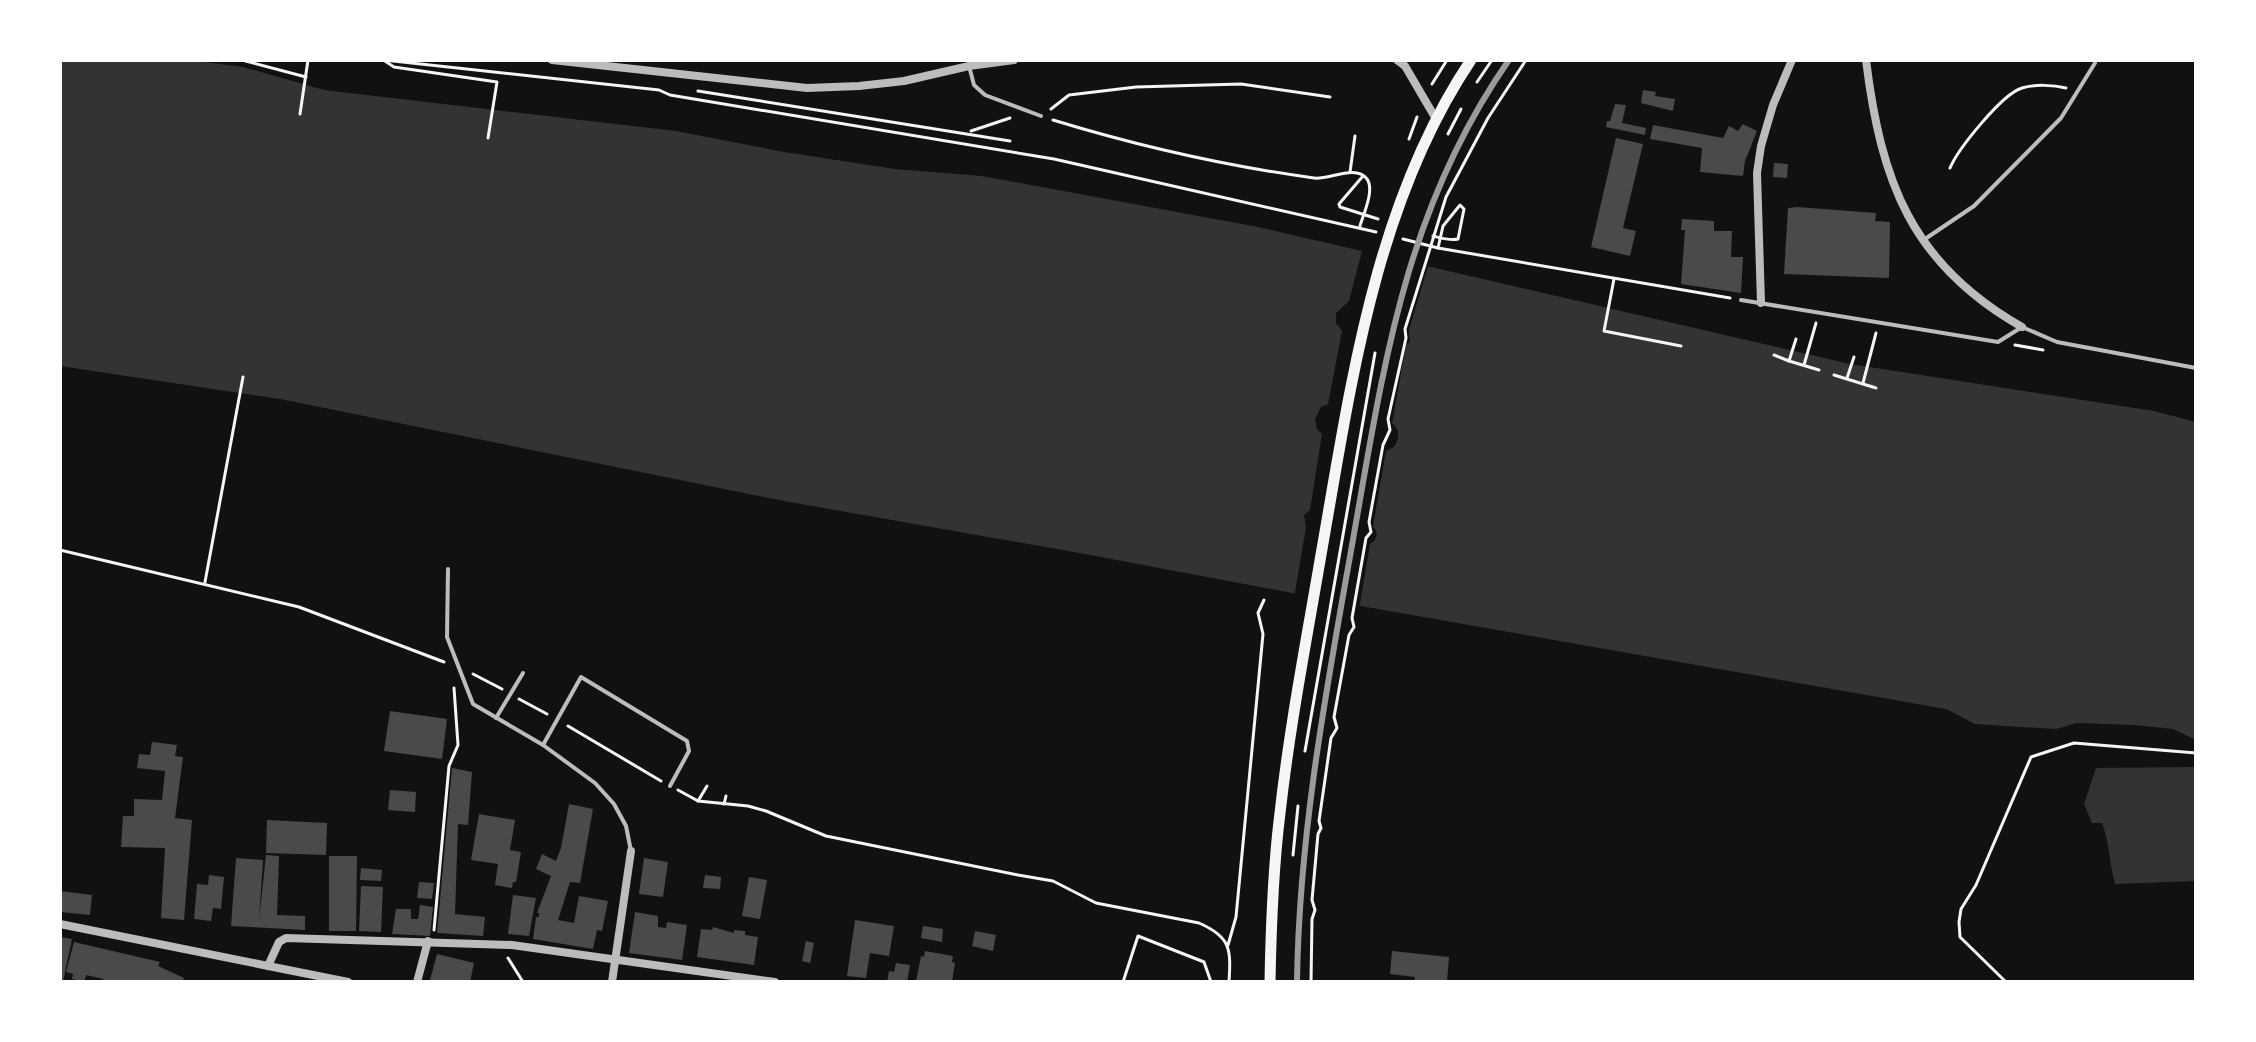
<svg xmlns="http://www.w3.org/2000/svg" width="2256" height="1042" font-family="'Sofia Sans Condensed',sans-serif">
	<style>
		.water { fill: #333 }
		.pier { fill: #111 }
		.building { fill: #4a4a4a }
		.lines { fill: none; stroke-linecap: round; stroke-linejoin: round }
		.path { stroke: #f5f5f5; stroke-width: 3 }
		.service { stroke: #bcbcbc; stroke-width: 4 }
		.minor { stroke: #bcbcbc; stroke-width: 8 }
		.secondary { stroke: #f5f5f5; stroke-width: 11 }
		.rail { stroke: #9a9a9a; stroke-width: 6 }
	</style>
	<rect width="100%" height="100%" fill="#111"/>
	<g class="water">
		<path d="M60 60H189L243 67 324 90 676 131 784 152 895 169 982 176 1258 227 1850 364 2154 411 2196 422V740L2173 729 2134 725 2077 723 2056 729 1975 724 1946 709 1372 608 1085 554 784 501 280 399 60 366Z"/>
		<path d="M2196 767V881L2115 884C2109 863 2110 844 2102 823H2092L2084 804 2096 768Z"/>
	</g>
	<path class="pier" d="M1363 247 1429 263 1409 330 1410 342 1406 345 1392 423 1398 430V439L1394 447 1386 451 1373 526 1377 533 1375 540 1370 544 1359 610 1294 598 1306 527 1304 515 1310 510 1322 434 1317 429 1315 419 1321 407 1328 404 1342 331 1336 323V313L1349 301Z"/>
	<g class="building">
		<path d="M1643 90 1656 92 1655 96 1675 99 1673 111 1641 103Z"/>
		<path d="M1615 104 1626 105 1622 123 1646 128 1645 135 1606 127 1607 121H1610Z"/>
		<path d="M1743 124 1757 131 1745 161 1743 176 1700 172 1702 148 1650 139 1653 125 1723 138 1729 126 1738 131Z"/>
		<path d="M1616 138 1643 144 1623 228 1636 231 1630 256 1591 247Z"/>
		<path d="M1774 163 1788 164 1787 178 1773 177Z"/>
		<path d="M1797 207 1876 213 1875 221 1890 222 1889 278 1784 274 1788 208Z"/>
		<path d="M1682 219 1714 221V231H1732L1731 257H1743L1741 293 1681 284 1685 230H1681Z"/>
		<path d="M390 711 447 719 442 759 384 751Z"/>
		<path d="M152 742 177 745 175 756 183 757 175 818 192 820 184 920 161 918 165 848 121 847 123 816H134V799L162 800 165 771 137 768 139 754 150 755Z"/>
		<path d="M452 768 472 772 468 825 458 824 455 914 485 917 483 936 437 933Z"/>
		<path d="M390 790 416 792 415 812 388 810Z"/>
		<path d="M569 804 593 809 580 883 570 882 558 920 574 923 579 896 608 901 602 931 597 930 593 949 533 939 536 917H539V913H537L551 876 536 869 542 854 556 861 561 848Z"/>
		<path d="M479 814 515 820 510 850 521 852 516 882H513L512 888 495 885 498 864 471 860Z"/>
		<path d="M267 820 327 823 326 855 266 853Z"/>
		<path d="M266 855 279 856 277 915 305 916V930L231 926 236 858 263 860 259 921Z"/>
		<path d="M329 856H357L356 931H329Z"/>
		<path d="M644 858 668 862 663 897 639 894Z"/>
		<path d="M361 868 382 870 381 881 360 880Z"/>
		<path d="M209 875 224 877 221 909 213 908 211 921 194 919 197 884 208 885Z"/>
		<path d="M705 875 721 877 720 889 703 888Z"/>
		<path d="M749 877 767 880 760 919 742 916Z"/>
		<path d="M419 882 434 883 432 899 417 898Z"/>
		<path d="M361 886 383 887 381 932 359 931Z"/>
		<path d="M60 891 92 895 90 915 60 912Z"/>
		<path d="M513 895 536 898 529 936 508 934Z"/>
		<path d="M420 905 433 907 430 936 392 934 396 909H411V919H418Z"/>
		<path d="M635 912 658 916V927L666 928 667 922 687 925 682 960 629 953Z"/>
		<path d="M855 920 894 926 889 956 870 953 866 978 847 976Z"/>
		<path d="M923 926 943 929 942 942 921 938Z"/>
		<path d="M713 927 734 933V930L745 931V935L758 937 754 965 697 957 701 929 712 930Z"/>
		<path d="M975 931 996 935 993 951 972 946Z"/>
		<path d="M60 937 72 939 63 982H60Z"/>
		<path d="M806 941 814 943 810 963 802 961Z"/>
		<path d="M74 942 160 962 158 966 184 978 182 982H102L103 979 86 975 84 982 72 979 73 974 66 972Z"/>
		<path d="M925 951 953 956 952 962 955 963 952 982 916 981 921 956 924 957Z"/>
		<path d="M1392 951 1449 957 1447 982H1414L1415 977 1390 974Z"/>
		<path d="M437 954 474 963 470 982 430 980Z"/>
		<path d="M896 963 910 965 907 982H887L889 971 894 972Z"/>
	</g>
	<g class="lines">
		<g class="path">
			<path d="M242 60 306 77"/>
			<path d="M384 60 659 90 670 95 1054 159 1376 232"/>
			<path d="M385 61 394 67 497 82 488 138"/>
			<path d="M1477 82 1492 60"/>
			<path d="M1432 84 1447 60"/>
			<path d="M698 91 1010 141"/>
			<path d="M1051 109 1069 95 1136 87 1241 84 1330 97"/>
			<path d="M300 114 308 60"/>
			<path d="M1053 120C1138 146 1226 166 1314 178 1329 180 1356 164 1367 179 1375 190 1363 215 1360 226"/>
			<path d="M971 131 1010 118"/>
			<path d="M1448 134 1461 109"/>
			<path d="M1409 139 1417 117"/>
			<path d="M1950 168C1958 149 2002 94 2022 88 2034 84 2054 85 2066 88"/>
			<path d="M1350 172 1355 136"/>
			<path d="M1363 176 1339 204 1340 207 1378 219"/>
			<path d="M1433 236C1441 238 1450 241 1458 239L1464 209 1460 205 1443 226 1438 248"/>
			<path d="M1403 239 1438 248 1730 298"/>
			<path d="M1614 279 1604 331 1681 346"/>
			<path d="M1796 339 1789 361 1819 370"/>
			<path d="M2015 345 2043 350"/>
			<path d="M1774 355 1789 361"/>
			<path d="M1804 365 1816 323"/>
			<path d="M1834 375 1876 388"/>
			<path d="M1847 378 1854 357"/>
			<path d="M1863 383 1876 333"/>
			<path d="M60 550 299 607 444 662"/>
			<path d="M205 582 243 377"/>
			<path d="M473 674 502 689"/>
			<path d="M519 699 547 714"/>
			<path d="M568 726 661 781"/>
			<path d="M1305 751 1375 353"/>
			<path d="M678 790 698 801 748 806 766 811 826 836 1018 875 1053 881 1096 903 1199 923C1231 937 1231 949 1229 982"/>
			<path d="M698 801 707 786"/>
			<path d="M724 804 726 796"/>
			<path d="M1293 855 1298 806"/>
			<path d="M434 930 449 766 458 745 454 688"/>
			<path d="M1228 945 1236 917 1263 634 1258 613 1264 600"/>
			<path d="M508 958 523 982"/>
			<path d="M1123 982 1138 936 1204 962 1211 982"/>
			<path d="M1311 982 1312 919 1315 910 1312 900 1318 834 1321 828 1319 821 1331 738 1337 728 1334 717 1349 635 1354 627 1352 618 1366 538 1371 532 1369 522 1383 445 1390 430 1388 419 1406 338 1405 329 1446 197 1488 118 1526 60"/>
			<path d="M2006 982 1960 937 1959 922 1961 909 1976 885 2031 757 2074 743 2196 753"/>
		</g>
		<g class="service">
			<path d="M969 66 974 85 985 95 1041 116"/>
			<path d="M1925 239 1974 206 2061 118 2095 63"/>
			<path d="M1741 300 1998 342 2022 327 2057 342 2196 368"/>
			<path d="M448 569 447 637 473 704 543 745 595 783 614 804 626 826 631 851"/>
			<path d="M496 718 523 673"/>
			<path d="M543 745 581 677 687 741 689 751 670 786"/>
		</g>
		<g class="minor">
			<path d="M552 60 807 88 859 86 904 81 969 66 1014 60"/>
			<path d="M1397 60 1405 66 1436 119"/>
			<path d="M1866 60C1881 181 1911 264 2022 327"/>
			<path d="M1761 303 1757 173 1761 146 1773 105 1792 60"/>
			<path d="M60 924 348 982"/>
			<path d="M268 966 279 942 286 938 512 945 775 982"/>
			<path d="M417 982 428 941"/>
			<path d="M612 982 631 851"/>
		</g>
		<path class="secondary" d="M1270 982C1271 925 1273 869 1280 813 1290 724 1307 637 1322 549 1351 384 1375 203 1471 60"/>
		<path class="rail" d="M1297 982C1299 840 1324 702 1349 562 1382 380 1400 216 1509 60"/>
	</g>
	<rect width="2256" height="1042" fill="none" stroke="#ffffff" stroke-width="124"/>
</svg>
